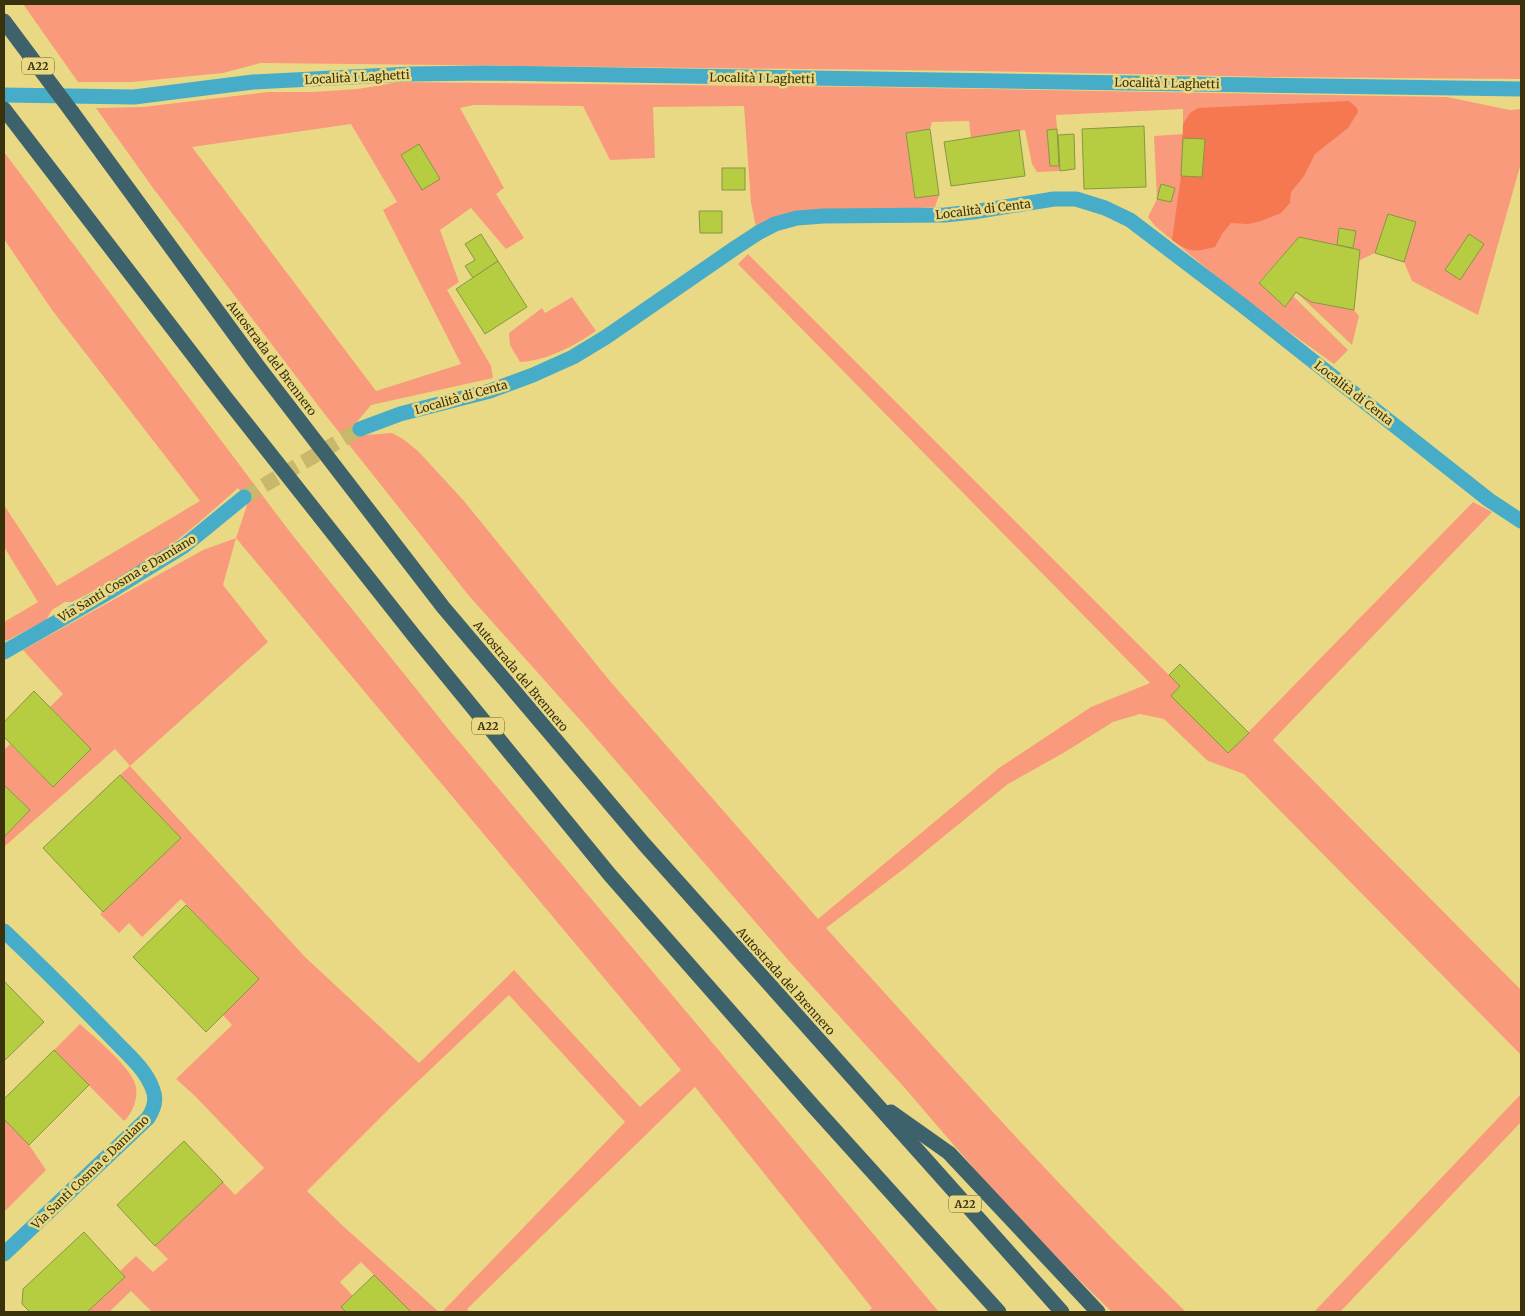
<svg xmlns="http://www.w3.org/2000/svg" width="1525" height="1316" font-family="Merriweather,serif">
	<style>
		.green { fill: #fa9a7c; fill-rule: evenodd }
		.forest { fill: #f57850 }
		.building { fill: #b6cd41; stroke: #879645 }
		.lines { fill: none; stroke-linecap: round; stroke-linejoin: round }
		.minor-tunnel { stroke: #c7b86c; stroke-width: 15; stroke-dasharray: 15 8; stroke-linecap: butt }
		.minor { stroke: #47acc7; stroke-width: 15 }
		.highway { stroke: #3e626c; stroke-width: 15 }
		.highway-bridge { stroke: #3e626c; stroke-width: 15 }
		.labels { text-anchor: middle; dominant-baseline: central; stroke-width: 5; stroke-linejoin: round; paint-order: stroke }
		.shield { fill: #ead984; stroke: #6e6431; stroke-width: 1 }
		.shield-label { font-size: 11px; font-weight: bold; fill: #39320d }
		.street-label { font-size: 12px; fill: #39320d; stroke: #ead984 }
	</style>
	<rect width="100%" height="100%" fill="#ead984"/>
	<g class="green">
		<path d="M23 4H1521V79L1274 77 976 71 261 63 223 73 132 82H78Z"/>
		<path d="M399 82 869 87 1447 97 1510 110 1521 109V163L1478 315 1412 281 1404 262 1375 253 1358 261 1359 250 1299 237 1259 282 1285 307 1293 296 1348 350 1334 364 1245 300 1155 226 1148 217 1157 199 1154 136 1183 134V109L1056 115 1060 171 1037 172 1032 164 1025 130 971 138 969 121 932 122 930 129 906 133 915 198 939 195 935 207 884 210H804L773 217 756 227 751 203 744 106 653 107 655 158 610 160 583 106 474 105 460 108 504 188 496 194 524 238 506 249 471 208 440 230 459 282 447 290 491 366 493 378 371 405 356 423 365 435 392 433 403 439 418 451 464 501 609 680 818 919 999 768 1091 707 1150 683 738 264 748 254 1180 686 1171 696 1228 753 1473 502 1492 512 1273 740 1521 990V1055L1244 774 1208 761 1164 719 1140 714 1113 722 1065 752 1008 784 905 868 826 928C944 1058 1060 1190 1186 1312H1112L1077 1278 990 1187 903 1086 790 962 589 730 470 597 323 412 153 188 96 108 143 107 268 92H313L358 89ZM351 124 397 202 383 210 461 364 376 391 192 147Z"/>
		<path d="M4 152 290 532 450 731 939 1312H868L872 1308 695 1087 467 1309 469 1312H442L625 1122 509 995 393 1105 307 1191 343 1226 439 1312H411L361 1262 340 1282 353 1296 341 1307 346 1312H152L131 1291 109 1312H87L125 1277 120 1271 136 1256 153 1272 168 1259 155 1246 223 1182 235 1195 264 1168 195 1096 176 1079 232 1025 223 1015 259 979 181 899 142 937 129 923 119 933 100 914 181 838 120 775 130 766 115 749 4 847V837L30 810 4 785V750L10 744 53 787 91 749 50 707 63 694 23 650 203 550 236 538 248 502 238 488C212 511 186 535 157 555 131 573 101 587 72 602H65L52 610 46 620 6 641 4 638V622L38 602 4 547V505L57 586 200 501 52 310 4 239ZM236 538 681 1070 640 1107 514 970 419 1063 305 957 130 766 268 642 223 585Z"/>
		<path d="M1296 292 1311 302 1354 310 1359 316 1352 345Z"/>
		<path d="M572 297 596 331C574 346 546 361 520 362L510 345 509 333 542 308 545 313Z"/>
		<path d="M80 1024C96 1039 125 1062 134 1081 140 1094 134 1112 124 1121L54 1050Z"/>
		<path d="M1521 1094V1122L1340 1312H1314Z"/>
		<path d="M4 1119 29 1145 46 1170 4 1212Z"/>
	</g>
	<path class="forest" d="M1349 101 1357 108 1358 112 1348 128 1315 154 1304 176 1291 192 1290 203 1281 213 1261 221 1248 224 1231 223 1222 234 1215 247C1193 252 1191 253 1172 240L1181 176 1183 124 1190 113 1198 108Z"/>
	<g class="building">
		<path d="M1144 126 1146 187 1084 189 1082 129Z"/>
		<path d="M930 129 939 195 915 198 906 133Z"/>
		<path d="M1057 129 1059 166H1050L1047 130Z"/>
		<path d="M1019 130 1025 176 951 186 944 142Z"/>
		<path d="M1074 134 1075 169 1060 171 1058 135Z"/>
		<path d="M1183 138 1205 139 1202 177 1181 176Z"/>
		<path d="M419 144 440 179 422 190 401 155Z"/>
		<rect x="722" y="168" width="23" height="22"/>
		<path d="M1161 184 1175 188 1171 202 1157 199Z"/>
		<path d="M699 211H722V233H700Z"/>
		<path d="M1388 214 1416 222 1404 262 1375 253Z"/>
		<path d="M1339 228 1356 231 1353 248 1337 245Z"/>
		<path d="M481 234 498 261 473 278 465 266 475 260 465 244Z"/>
		<path d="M1469 234 1484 244 1460 280 1445 270Z"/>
		<path d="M1299 237 1360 250 1354 310 1311 302 1296 292 1285 307 1259 283Z"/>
		<path d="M498 261 527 307 485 334 456 289Z"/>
		<path d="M1180 664 1249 733 1228 753 1171 696 1180 686 1169 675Z"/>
		<path d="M34 691 91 749 53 787 4 737V722Z"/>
		<path d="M120 775 181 838 103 912 43 848Z"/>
		<path d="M4 785 30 810 4 837Z"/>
		<path d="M186 905 259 979 206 1032 133 957Z"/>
		<path d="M4 981 44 1022 4 1061Z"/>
		<path d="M54 1050 89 1085 29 1145 4 1119V1099Z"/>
		<path d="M184 1141 223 1182 155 1246 117 1205Z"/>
		<path d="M84 1232 125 1277 87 1312H30L22 1304 23 1289Z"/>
		<path d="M374 1275 411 1312H346L341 1307Z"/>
	</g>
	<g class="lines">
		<path class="minor-tunnel" d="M244 497 360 429"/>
		<g class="minor">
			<path d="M4 95 134 97 253 82 410 74 484 73 1521 89"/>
			<path d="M360 429 400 414 490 391 533 375 573 357 606 337 735 248 758 233 775 224 797 218 824 216 945 215 973 212 1054 199H1076L1105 208 1130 220 1242 305 1489 500 1521 521"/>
			<path d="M4 652 109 592 184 546 244 497"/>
			<path d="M4 931C41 966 77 1002 113 1039 127 1054 146 1069 153 1090 157 1100 154 1109 148 1118L4 1254"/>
		</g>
		<g class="highway">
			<path d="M4 109 226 398 415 637 610 875 814 1107 999 1312"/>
			<path d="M72 112 257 365 443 607 644 844 1062 1312"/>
			<path d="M891 1112 949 1153 1098 1312"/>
		</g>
		<path class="highway-bridge" d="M4 21 72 112"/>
	</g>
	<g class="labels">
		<g class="shield">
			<rect x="22" y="57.5" width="32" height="17" rx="4"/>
			<rect x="472" y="717.5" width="32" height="17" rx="4"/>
			<rect x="949" y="1195.5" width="32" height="17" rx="4"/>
		</g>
		<g class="shield-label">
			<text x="38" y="66">A22</text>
			<text x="488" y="726">A22</text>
			<text x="965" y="1204">A22</text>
		</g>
		<g class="street-label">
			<text transform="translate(357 77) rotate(-3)">Località I Laghetti</text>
			<text transform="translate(762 78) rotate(1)">Località I Laghetti</text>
			<text transform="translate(1167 83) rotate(1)">Località I Laghetti</text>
			<text transform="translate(983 209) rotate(-7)">Località di Centa</text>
			<text transform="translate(272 358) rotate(53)">Autostrada del Brennero</text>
			<text transform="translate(1354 393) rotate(38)">Località di Centa</text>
			<text transform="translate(461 397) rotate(-16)">Località di Centa</text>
			<text transform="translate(127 578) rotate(-31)">Via Santi Cosma e Damiano</text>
			<text transform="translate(521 676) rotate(50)">Autostrada del Brennero</text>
			<text transform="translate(786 981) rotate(48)">Autostrada del Brennero</text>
			<text transform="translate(90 1172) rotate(-44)">Via Santi Cosma e Damiano</text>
		</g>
	</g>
	<rect width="1525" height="1316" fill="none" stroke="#39320d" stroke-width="10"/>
</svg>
